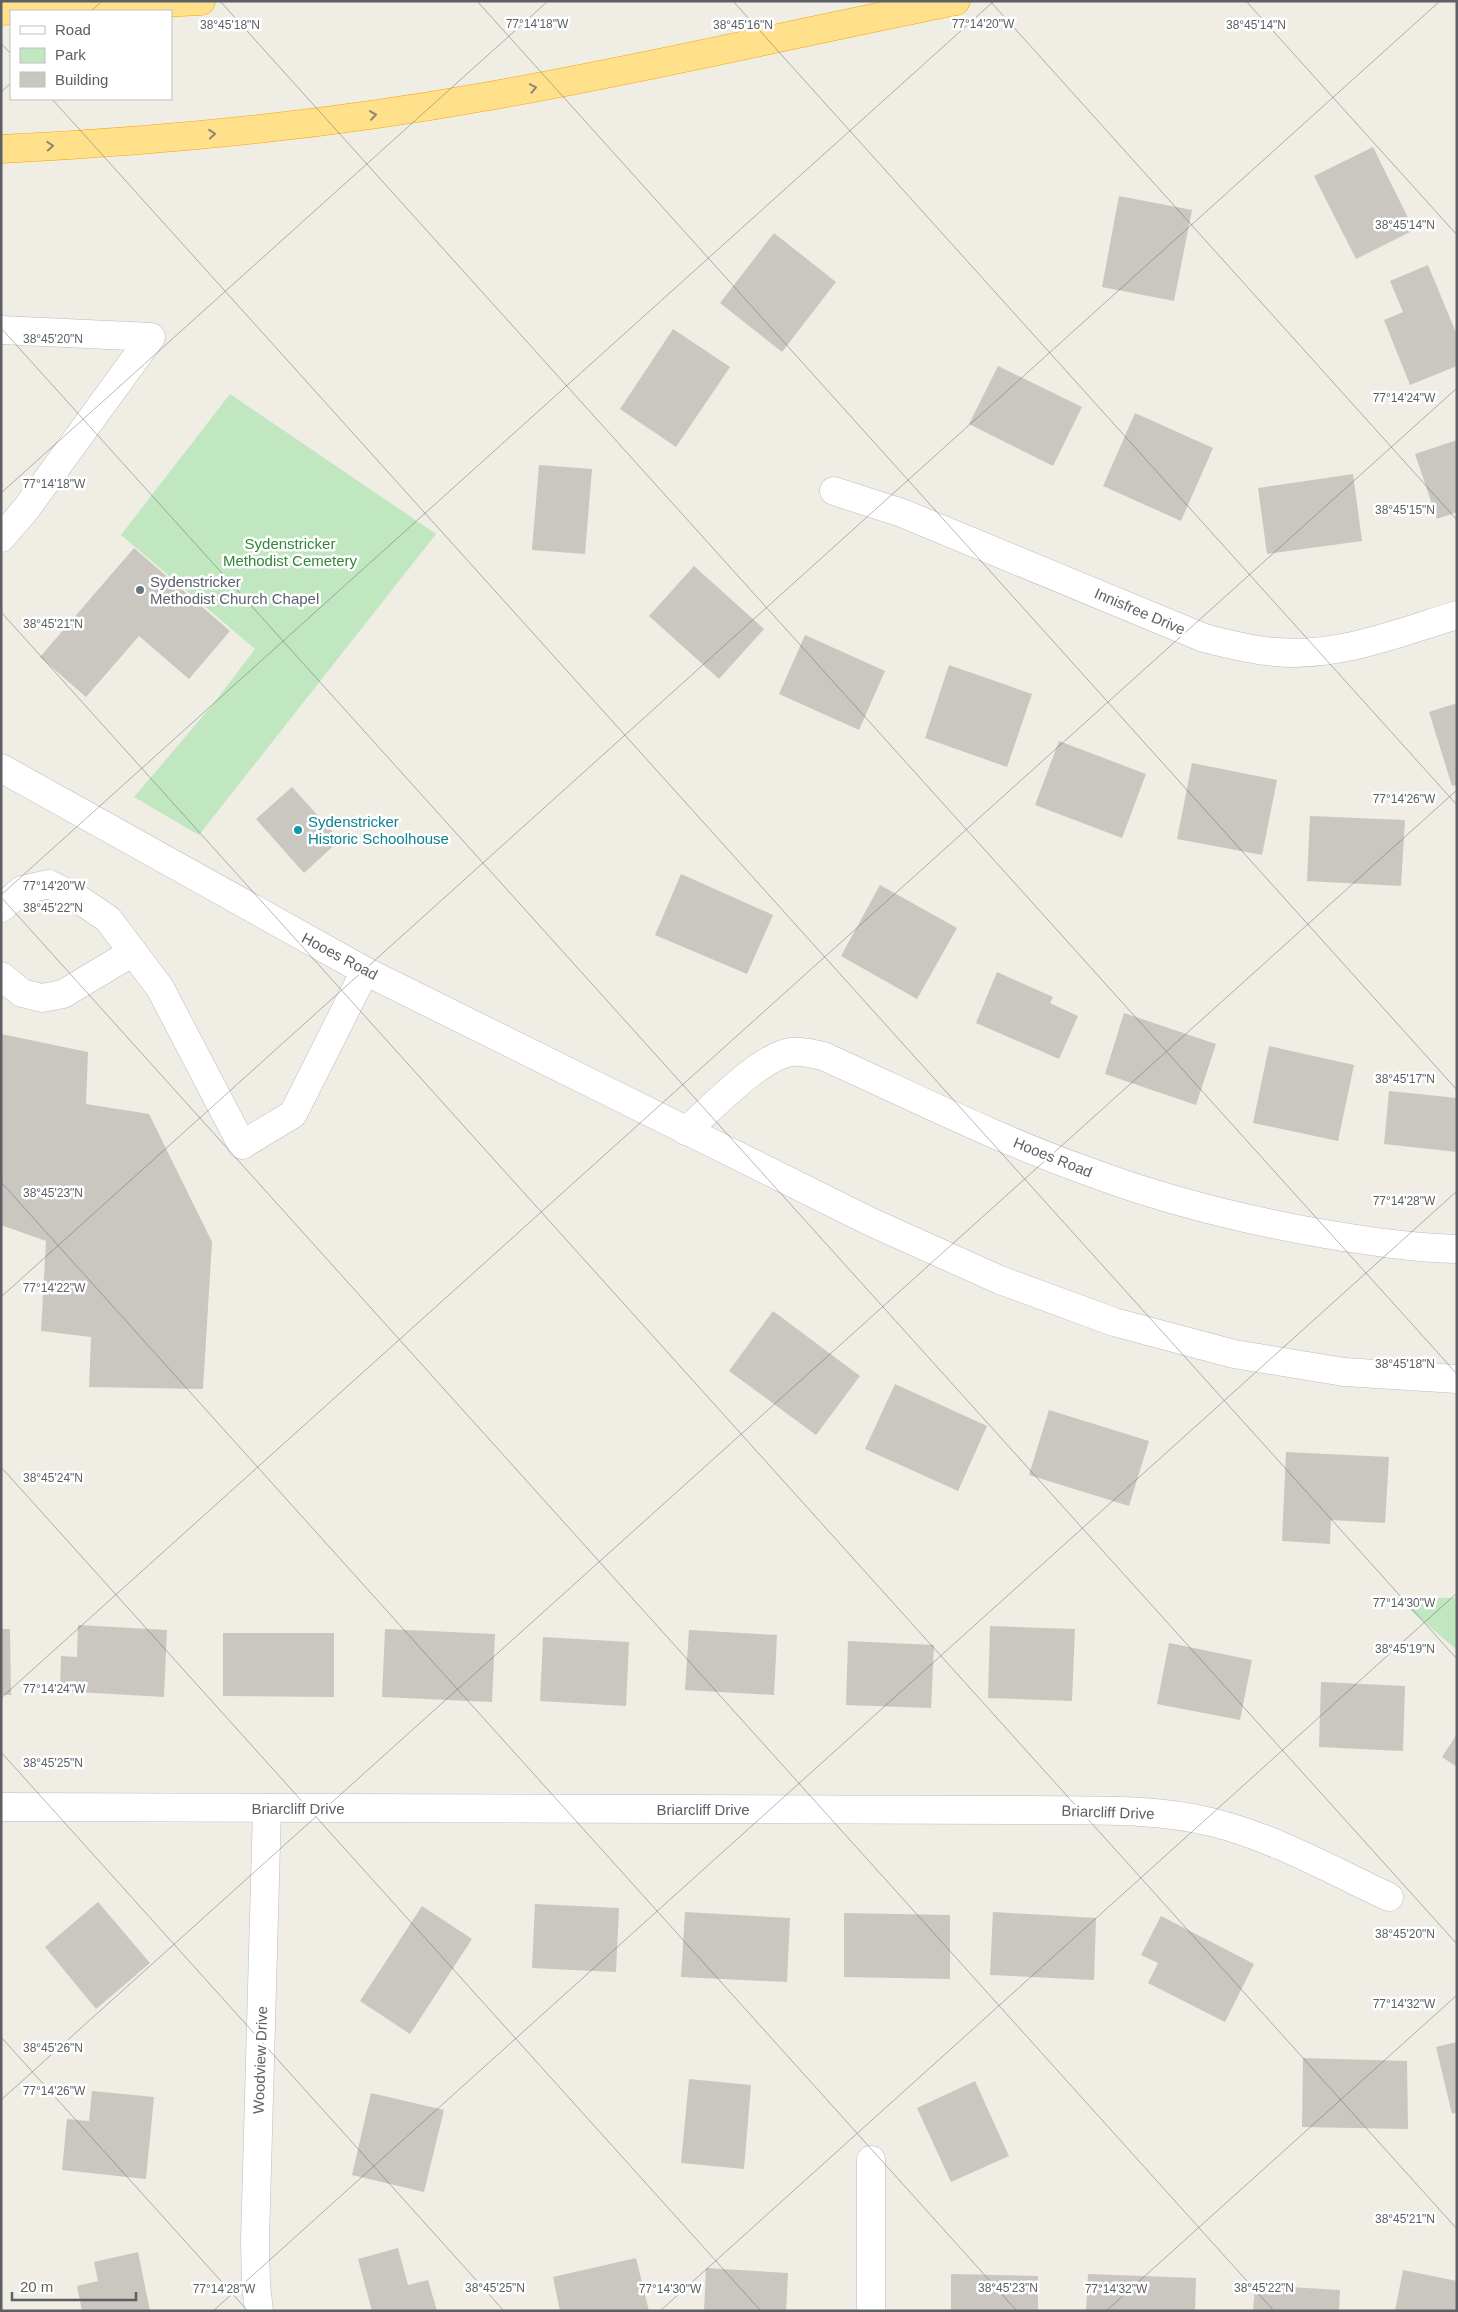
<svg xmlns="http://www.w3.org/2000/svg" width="1458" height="2312" font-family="Helvetica,sans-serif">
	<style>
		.green { fill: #c0e7c0 }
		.building { fill: #cac7c1 }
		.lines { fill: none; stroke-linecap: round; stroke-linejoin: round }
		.minor-casing { stroke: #b9bcc1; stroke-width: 29 }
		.highway-casing { stroke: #f3a600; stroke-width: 29 }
		.minor { stroke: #fff; stroke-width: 28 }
		.highway { stroke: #ffe18b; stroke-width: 28 }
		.oneway { stroke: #8d8770 }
		.ticks { fill: none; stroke: #5c6065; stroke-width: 1; stroke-opacity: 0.45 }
		.worship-dot { fill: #6b7280; stroke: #fff; stroke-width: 2 }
		.culture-dot { fill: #0f9aa8; stroke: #fff; stroke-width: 2 }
		.labels { text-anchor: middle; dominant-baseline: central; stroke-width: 5; stroke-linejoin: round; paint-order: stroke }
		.park-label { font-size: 15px; fill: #328636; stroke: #fff }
		.worship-label { font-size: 15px; fill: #5b616d; stroke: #fff; text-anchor: start }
		.street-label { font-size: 15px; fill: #5c6065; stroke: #fff }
		.culture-label { font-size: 15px; fill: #0d838f; stroke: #fff; text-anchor: start }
		.ticks-label { font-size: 12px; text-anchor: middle; fill: #5c6065; stroke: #fff; stroke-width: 5; stroke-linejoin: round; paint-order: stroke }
	</style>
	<rect width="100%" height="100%" fill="#efede4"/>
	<g class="green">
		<path d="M230 394 436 534 199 835 134 797 214 703 255 649 121 535Z"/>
		<path d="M1395 1597 1457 1598V1650Z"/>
	</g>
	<g class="building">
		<path d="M1373 147 1414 230 1356 259 1314 176Z"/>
		<path d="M1119 196 1192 210 1174 301 1102 287Z"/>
		<path d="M774 233 836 282 782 352 720 303Z"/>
		<path d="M1428 265 1457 335V366L1410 385 1384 320 1403 312 1390 281Z"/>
		<path d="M673 329 730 367 676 447 620 409Z"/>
		<path d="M998 366 1082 407 1053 466 969 424Z"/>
		<path d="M1135 413 1213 448 1181 521 1103 486Z"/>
		<path d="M1457 440V512L1437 519 1415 454Z"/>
		<path d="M539 465 592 469 585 554 532 550Z"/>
		<path d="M1353 474 1362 541 1267 554 1258 488Z"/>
		<path d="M134 548 230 631 189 679 139 636 86 697 40 657Z"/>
		<path d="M694 566 764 629 719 679 649 616Z"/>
		<path d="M805 635 885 671 859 730 779 694Z"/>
		<path d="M949 665 1032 694 1007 767 925 738Z"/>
		<path d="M1457 703V785L1452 786 1429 712Z"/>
		<path d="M1059 741 1146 774 1122 838 1035 805Z"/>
		<path d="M1192 763 1277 780 1262 855 1177 839Z"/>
		<path d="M292 787 340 840 304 873 256 819Z"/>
		<path d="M1310 816 1405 820 1401 886 1307 881Z"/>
		<path d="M681 874 773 915 747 974 655 935Z"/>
		<path d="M880 885 957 928 917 999 841 956Z"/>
		<path d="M997 972 1053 997 1050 1003 1078 1016 1059 1059 976 1023Z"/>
		<path d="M1124 1013 1216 1044 1196 1105 1105 1074Z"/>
		<path d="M1 1034 88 1052 86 1104 149 1114 212 1242 203 1389 89 1387 91 1337 41 1331 46 1241 1 1225Z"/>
		<path d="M1269 1046 1354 1065 1338 1141 1253 1123Z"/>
		<path d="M1389 1091 1457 1098V1152L1384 1144Z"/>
		<path d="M773 1311 860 1376 816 1435 729 1371Z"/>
		<path d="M895 1384 987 1426 958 1491 865 1449Z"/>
		<path d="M1049 1410 1149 1441 1129 1506 1029 1475Z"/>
		<path d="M1286 1452 1389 1457 1385 1523 1331 1520 1330 1544 1282 1541Z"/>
		<path d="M78 1625 167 1630 164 1697 60 1691 61 1656 77 1657Z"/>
		<path d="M990 1626 1075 1629 1072 1701 988 1698Z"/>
		<path d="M1 1629H10L11 1695H1Z"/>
		<path d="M385 1629 495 1634 492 1702 382 1697Z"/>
		<path d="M689 1630 777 1635 774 1695 685 1690Z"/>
		<path d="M223 1633H334V1697L223 1696Z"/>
		<path d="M543 1637 629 1642 626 1706 540 1701Z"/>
		<path d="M848 1641 934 1645 931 1708 846 1705Z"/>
		<path d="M1169 1643 1252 1660 1240 1720 1157 1704Z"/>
		<path d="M1321 1682 1405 1686 1403 1751 1319 1747Z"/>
		<path d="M1457 1734V1767L1442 1757Z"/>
		<path d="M98 1902 150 1963 96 2009 45 1947Z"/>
		<path d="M535 1904 619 1908 616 1972 532 1968Z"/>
		<path d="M422 1906 472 1939 410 2034 360 2001Z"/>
		<path d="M685 1912 790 1918 787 1982 681 1977Z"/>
		<path d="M993 1912 1096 1918 1094 1980 990 1975Z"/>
		<path d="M844 1913 950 1915V1979L844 1977Z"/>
		<path d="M1161 1916 1254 1964 1225 2022 1148 1983 1158 1963 1141 1955Z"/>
		<path d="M1457 2042V2112L1452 2114 1436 2047Z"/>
		<path d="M1303 2058 1407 2061 1408 2129 1302 2127Z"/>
		<path d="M689 2079 751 2085 744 2169 681 2163Z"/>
		<path d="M975 2081 1009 2156 951 2182 917 2108Z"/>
		<path d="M92 2091 154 2097 146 2179 62 2170 67 2119 89 2121Z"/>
		<path d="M371 2093 444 2110 424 2192 352 2175Z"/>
		<path d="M398 2248 408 2285 428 2280 437 2311H372L358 2259Z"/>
		<path d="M138 2252 150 2311H82L77 2286 98 2281 94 2262Z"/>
		<path d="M636 2258 649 2311H560L553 2277Z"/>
		<path d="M706 2268 788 2273 786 2311H704Z"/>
		<path d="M1403 2270 1457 2281V2311H1395Z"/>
		<path d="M951 2274 1038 2276V2311H951Z"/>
		<path d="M1088 2274 1196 2278 1195 2311H1086Z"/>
		<path d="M1255 2285 1340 2290 1339 2311H1253Z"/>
	</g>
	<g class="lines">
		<g class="minor-casing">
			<g id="minor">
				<path d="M1 330 151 337 26 509 1 538"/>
				<path d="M834 491 902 513 1204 638C1227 644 1251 650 1275 652 1337 658 1398 633 1457 615"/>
				<path d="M1 768 365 971 871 1222 1000 1280 1114 1322 1234 1354 1344 1372 1457 1379"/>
				<path d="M1 908 22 890 49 884 77 898 108 919 160 988 242 1145 293 1114 365 971"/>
				<path d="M1 976 22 993 42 998 63 994 133 952"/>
				<path d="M686 1131C710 1110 761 1055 792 1052 803 1051 813 1054 823 1056 910 1095 997 1139 1087 1171 1164 1200 1244 1220 1325 1234 1368 1241 1413 1248 1457 1249"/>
				<path d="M1 1807 1036 1810C1094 1811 1154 1808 1211 1822 1273 1837 1331 1870 1389 1897"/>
				<path d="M259 2311 256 2285 255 2241 267 1808"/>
				<path d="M871 2311V2160"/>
			</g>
		</g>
		<g class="highway-casing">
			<g id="highway">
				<path d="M1 11 201 1"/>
				<path d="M1 149C165 141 328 125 489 96 645 69 800 32 956 1"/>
			</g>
		</g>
		<use href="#minor" class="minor"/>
		<use href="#highway" class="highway"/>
	</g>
	<defs><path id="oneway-chevron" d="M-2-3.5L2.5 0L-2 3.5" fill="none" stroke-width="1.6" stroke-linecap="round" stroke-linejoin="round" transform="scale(1.25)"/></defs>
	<g class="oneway">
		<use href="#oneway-chevron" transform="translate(533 88) rotate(-11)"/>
		<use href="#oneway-chevron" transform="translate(373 115) rotate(-8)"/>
		<use href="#oneway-chevron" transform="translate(212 134) rotate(-5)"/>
		<use href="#oneway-chevron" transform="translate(50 146) rotate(-4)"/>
	</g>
	<path class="ticks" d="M220 1 1457 1374M477 1 1457 1090M733 1 1457 805M990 1 1457 520M1246 1 1457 235M91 11 102 1M1 43 11 54M1 92 11 83M52 99 1457 1659M1 328 1457 1944M1 493 548 1M1 612 1457 2229M1 895 994 1M1 897 1274 2311M1 1182 1017 2311M1 1297 1440 1M1 1467 761 2311M1 1698 1457 388M1 1752 504 2311M1 2037 248 2311M1 2100 1457 790M213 2311 1457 1191M660 2311 1457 1593M1106 2311 1457 1995"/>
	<circle class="worship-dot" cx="140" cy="590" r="5"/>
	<circle class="culture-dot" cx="298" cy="830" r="5"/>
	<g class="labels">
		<g class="park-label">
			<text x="290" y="543">Sydenstricker<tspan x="290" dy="17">Methodist Cemetery</tspan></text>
		</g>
		<g class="worship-label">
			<text x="150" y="581">Sydenstricker<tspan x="150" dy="17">Methodist Church Chapel</tspan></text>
		</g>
		<g class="street-label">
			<text transform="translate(1140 611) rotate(23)">Innisfree Drive</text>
			<text transform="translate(340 956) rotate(28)">Hooes Road</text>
			<text transform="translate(1053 1157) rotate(22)">Hooes Road</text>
			<text x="298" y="1808">Briarcliff Drive</text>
			<text x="703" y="1809">Briarcliff Drive</text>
			<text transform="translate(1108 1812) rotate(2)">Briarcliff Drive</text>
			<text transform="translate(260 2060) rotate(-88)">Woodview Drive</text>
		</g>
		<g class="culture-label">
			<text x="308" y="821">Sydenstricker<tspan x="308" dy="17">Historic Schoolhouse</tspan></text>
		</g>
	</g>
	<g class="ticks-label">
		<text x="537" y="28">77°14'18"W</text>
		<text x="983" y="28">77°14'20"W</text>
		<text x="230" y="29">38°45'18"N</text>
		<text x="743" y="29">38°45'16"N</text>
		<text x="1256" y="29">38°45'14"N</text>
		<text x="1405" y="229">38°45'14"N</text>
		<text x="53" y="343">38°45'20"N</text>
		<text x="1404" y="402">77°14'24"W</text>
		<text x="54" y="488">77°14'18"W</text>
		<text x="1405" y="514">38°45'15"N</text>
		<text x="53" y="628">38°45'21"N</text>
		<text x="1404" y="803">77°14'26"W</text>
		<text x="54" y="890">77°14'20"W</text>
		<text x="53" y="912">38°45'22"N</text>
		<text x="1405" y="1083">38°45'17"N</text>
		<text x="53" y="1197">38°45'23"N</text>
		<text x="1404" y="1205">77°14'28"W</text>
		<text x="54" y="1292">77°14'22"W</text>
		<text x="1405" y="1368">38°45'18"N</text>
		<text x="53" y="1482">38°45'24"N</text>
		<text x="1404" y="1607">77°14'30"W</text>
		<text x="1405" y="1653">38°45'19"N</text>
		<text x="54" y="1693">77°14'24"W</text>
		<text x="53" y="1767">38°45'25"N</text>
		<text x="1405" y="1938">38°45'20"N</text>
		<text x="1404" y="2008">77°14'32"W</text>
		<text x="53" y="2052">38°45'26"N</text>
		<text x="54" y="2095">77°14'26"W</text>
		<text x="1405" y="2223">38°45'21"N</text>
		<text x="495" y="2292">38°45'25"N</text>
		<text x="1008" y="2292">38°45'23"N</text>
		<text x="1264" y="2292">38°45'22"N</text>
		<text x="224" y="2293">77°14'28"W</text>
		<text x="670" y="2293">77°14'30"W</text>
		<text x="1116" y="2293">77°14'32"W</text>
	</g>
	<rect width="1458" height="2312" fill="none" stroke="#5c6065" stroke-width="5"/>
	<rect x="10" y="10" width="162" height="90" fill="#ffffff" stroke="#bebfc1"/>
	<rect x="20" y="26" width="25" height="8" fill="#ffffff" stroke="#bebfc1"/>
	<text x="55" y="35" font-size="15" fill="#5c6065">Road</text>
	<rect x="20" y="48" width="25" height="15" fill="#c0e7c0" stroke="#bebfc1"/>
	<text x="55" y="60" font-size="15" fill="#5c6065">Park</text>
	<rect x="20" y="72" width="25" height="15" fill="#cac7c1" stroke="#bebfc1"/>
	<text x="55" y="85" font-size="15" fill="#5c6065">Building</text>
	<path d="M12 2292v8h124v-8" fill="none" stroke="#5c6065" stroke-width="2.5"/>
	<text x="20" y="2292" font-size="15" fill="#5c6065" stroke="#ffffff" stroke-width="4" paint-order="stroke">20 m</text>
</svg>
